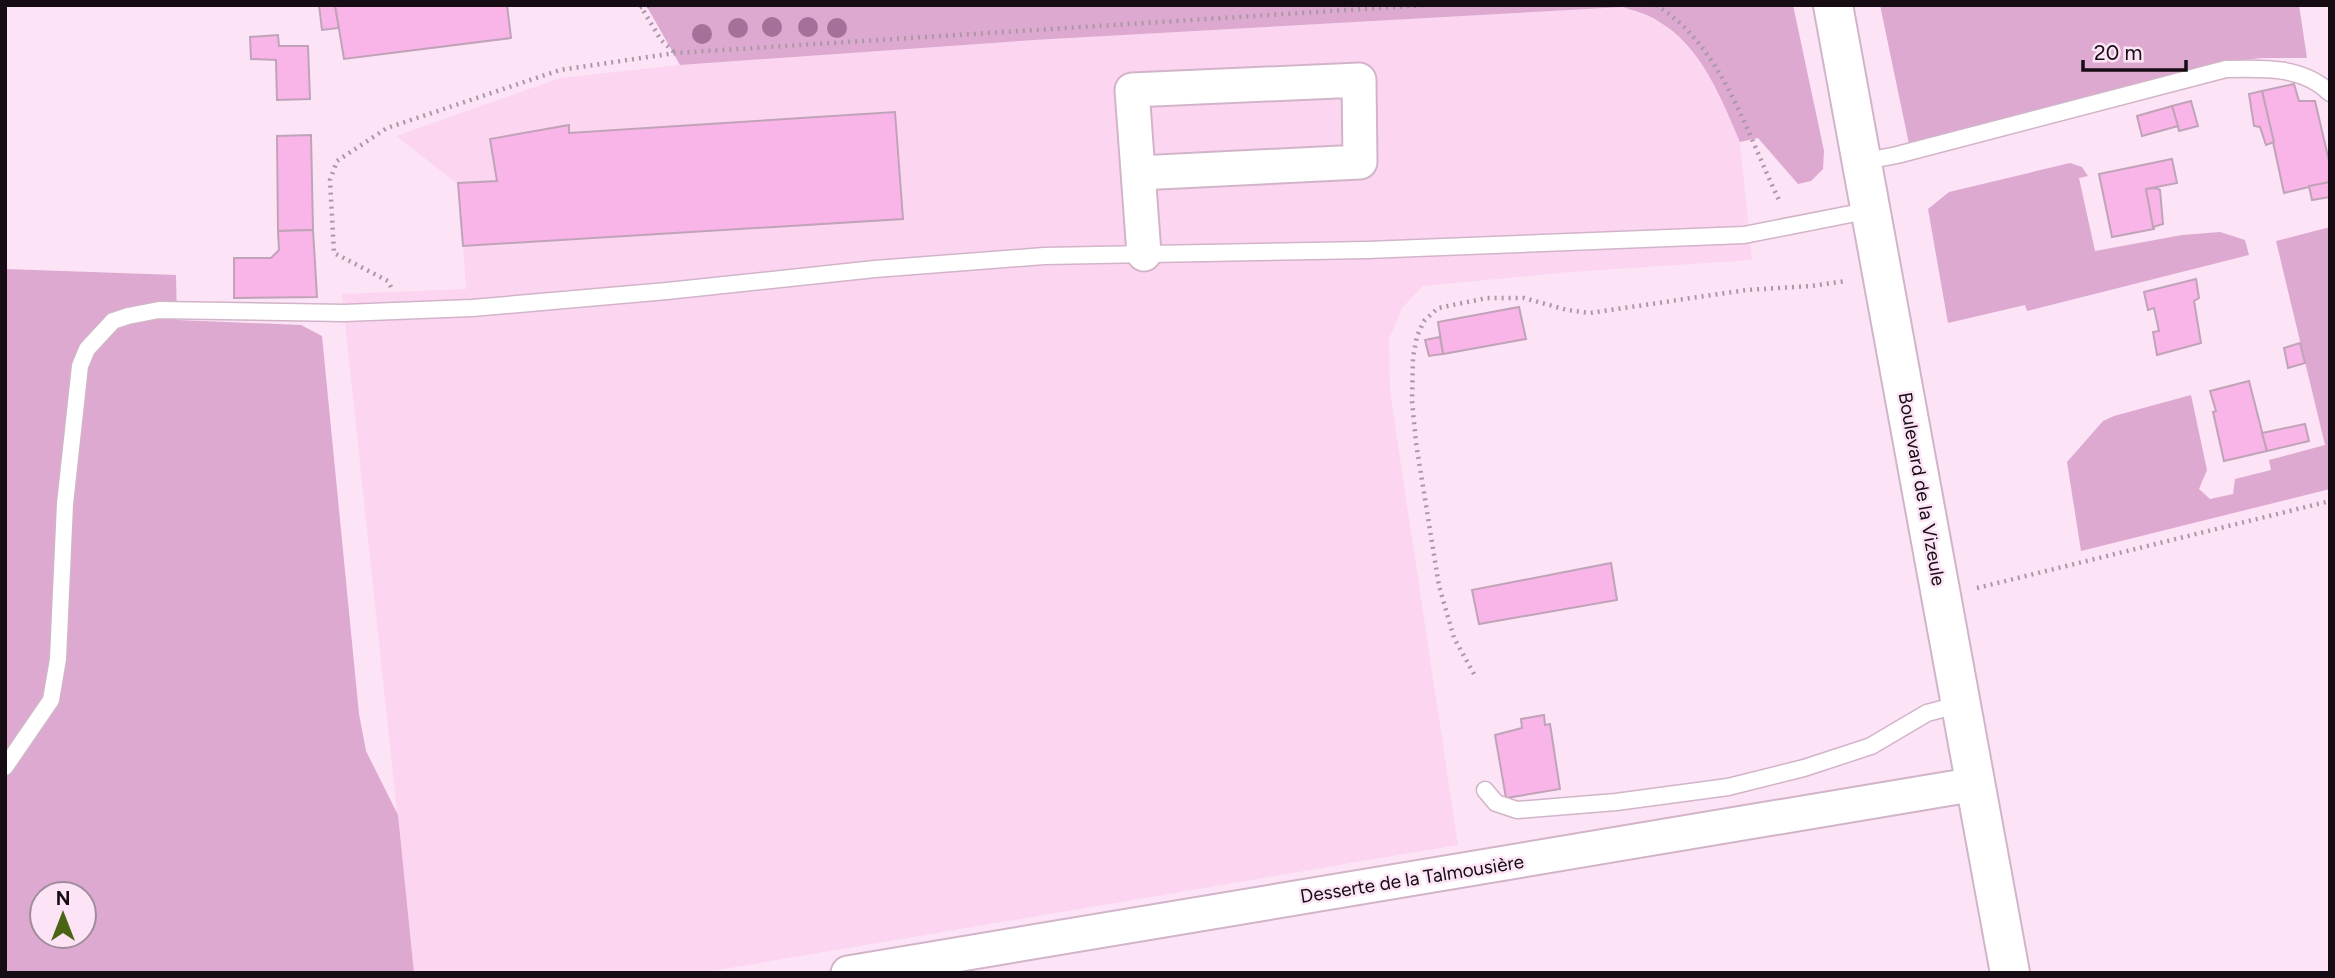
<svg xmlns="http://www.w3.org/2000/svg" width="2335" height="978" font-family="Figtree,sans-serif">
	<style>
		.built { fill: #fcd6f1 }
		.green { fill: #dda9d0; fill-rule: evenodd }
		.building { fill: #f9b5e8; stroke: #c0a3b8; stroke-width: 2 }
		.lines { fill: none; stroke-linecap: round; stroke-linejoin: round }
		.service-casing { stroke: #d2b4c9; stroke-width: 19 }
		.minor-casing { stroke: #d2b4c9; stroke-width: 37 }
		.secondary-casing { stroke: #d2b4c9; stroke-width: 42 }
		.path { stroke: #ab98a6; stroke-width: 4.5; stroke-dasharray: 2 5; stroke-linecap: butt }
		.service { stroke: #fff; stroke-width: 16 }
		.minor { stroke: #fff; stroke-width: 33 }
		.secondary { stroke: #fff; stroke-width: 38 }
		.tree { fill: #a5719b }
		.labels { text-anchor: middle; dominant-baseline: central; stroke-width: 5; stroke-linejoin: round; paint-order: stroke }
		.street-label { font-size: 19px; fill: #160c14; stroke: #fce3f5 }
	</style>
	<rect width="100%" height="100%" fill="#fce3f5"/>
	<path class="built" d="M1623 7 1658 20 1680 38 1698 58 1715 85 1740 142 1752 260 1570 272 1423 286 1402 308 1389 339 1390 391 1458 845 700 973H414L342 294 466 289 459 185 396 136 560 78 680 65 1034 40Z"/>
	<g class="green">
		<path d="M646 5H1793L1824 151 1823 169 1811 181 1798 184 1758 138 1740 142C1721 98 1702 47 1658 21 1648 14 1634 11 1623 7L1034 40 680 65Z"/>
		<path d="M1880 5H2299L2307 58H2263L2224 62 1909 144Z"/>
		<path d="M2070 163 2082 167 2088 176 2079 178 2095 251 2182 235 2220 232 2245 240 2249 255 2027 311 2025 305 1948 323 1928 209 1949 192Z"/>
		<path d="M2330 227V489L2081 551 2067 462 2103 421 2114 416 2191 395 2207 470 2199 489 2210 499 2233 494 2235 479 2271 470 2269 460 2325 445 2276 241Z"/>
		<path d="M5 269 176 275 177 320 301 325 322 336 359 714 366 751 398 815 414 973H5ZM42 894H84V936H42Z"/>
	</g>
	<g class="building">
		<path d="M319 5H335L339 28 322 30Z"/>
		<path d="M335 5H507L511 38 344 59Z"/>
		<path d="M278 35 279 46H308L310 99 277 100 276 60 251 59 250 37Z"/>
		<path d="M2294 84 2299 101H2315L2330 165V182L2284 193 2262 91Z"/>
		<path d="M2262 91 2274 142 2266 145 2260 127 2254 126 2249 94Z"/>
		<path d="M2191 101 2198 126 2179 131 2172 106Z"/>
		<path d="M2172 106 2178 126 2142 136 2137 116Z"/>
		<path d="M895 112 903 219 463 246 458 183 497 181 490 139 569 125V133Z"/>
		<path d="M311 135 313 230 278 231 277 136Z"/>
		<path d="M2172 159 2177 183 2146 189 2154 229 2112 237 2099 174Z"/>
		<path d="M2330 182V197L2312 200 2309 186Z"/>
		<path d="M2156 188 2160 190 2163 224 2153 227 2146 189Z"/>
		<path d="M313 230 317 297 234 298V258H271L279 250 278 231Z"/>
		<path d="M2196 279 2199 298 2194 301 2201 343 2157 355 2153 332 2159 331 2154 308 2148 310 2144 292Z"/>
		<path d="M1519 307 1526 339 1443 354 1438 322Z"/>
		<path d="M1440 337 1443 354 1429 356 1425 340Z"/>
		<path d="M2300 343 2305 363 2288 368 2284 348Z"/>
		<path d="M2249 381 2267 451 2224 461 2213 412 2216 411 2210 391Z"/>
		<path d="M2305 424 2309 441 2267 451 2262 433Z"/>
		<path d="M1611 563 1617 600 1479 624 1472 590Z"/>
		<path d="M1544 715 1545 725 1550 724 1560 789 1506 798 1495 735 1522 728 1521 719Z"/>
	</g>
	<g class="lines">
		<g class="service-casing">
			<g id="service">
				<path d="M1861 162 1897 155 2226 69C2261 68 2303 66 2330 93"/>
				<path d="M5 767 51 700 58 659 65 504 80 366 87 349 113 321 128 316 159 310 344 313 472 308 667 291 875 269 1044 256 1367 250 1744 235 1871 210"/>
				<path d="M1485 790 1496 803 1517 810 1616 802 1728 787 1804 768 1871 746 1927 713 1961 704"/>
			</g>
		</g>
		<g class="minor-casing">
			<g id="minor">
				<path d="M1138 173 1360 162 1359 80 1132 90 1144 254"/>
				<path d="M848 973 1976 784"/>
			</g>
		</g>
		<g class="secondary-casing">
			<path id="secondary" d="M1833 5 2010 973"/>
		</g>
		<g class="path">
			<path d="M640 5 661 40 674 52"/>
			<path d="M1656 5C1723 46 1747 135 1780 202"/>
			<path d="M640 7 654 5"/>
			<path d="M391 287 388 281 334 253 330 180 337 161 387 128 560 70 675 53 1426 5"/>
			<path d="M1977 588 2330 501"/>
			<path d="M1474 674 1454 638 1439 586 1416 443 1412 401 1413 357 1417 336 1424 321 1438 308 1487 298H1524L1567 310 1590 313 1746 290 1811 286 1847 281"/>
		</g>
		<use href="#service" class="service"/>
		<use href="#minor" class="minor"/>
		<use href="#secondary" class="secondary"/>
	</g>
	<g class="tree">
		<circle cx="772" cy="27" r="10"/>
		<circle cx="808" cy="27" r="10"/>
		<circle cx="738" cy="28" r="10"/>
		<circle cx="837" cy="28" r="10"/>
		<circle cx="702" cy="34" r="10"/>
	</g>
	<g class="labels">
		<g class="street-label">
			<text transform="translate(1922 489) rotate(80)">Boulevard de la Vizeule</text>
			<text transform="translate(1412 879) rotate(-9)">Desserte de la Talmousière</text>
		</g>
	</g>
	<rect width="2335" height="978" fill="none" stroke="#160c14" stroke-width="14"/>
	<g transform="translate(63 915)"><circle r="33" fill="#fce3f5" stroke="#a08d9b" stroke-width="2"/>
	<path d="M0-5L12 26L0 18L-12 26Z" fill="#4a6414"/>
	<text y="-10" font-size="19" font-weight="bold" text-anchor="middle" fill="#160c14">N</text>
	</g>
	<path d="M2083 60v10h103v-10" fill="none" stroke="#160c14" stroke-width="3.5"/>
	<text x="2094" y="60" font-size="21" fill="#160c14" stroke="#fce3f5" stroke-width="5" paint-order="stroke">20 m</text>
</svg>
